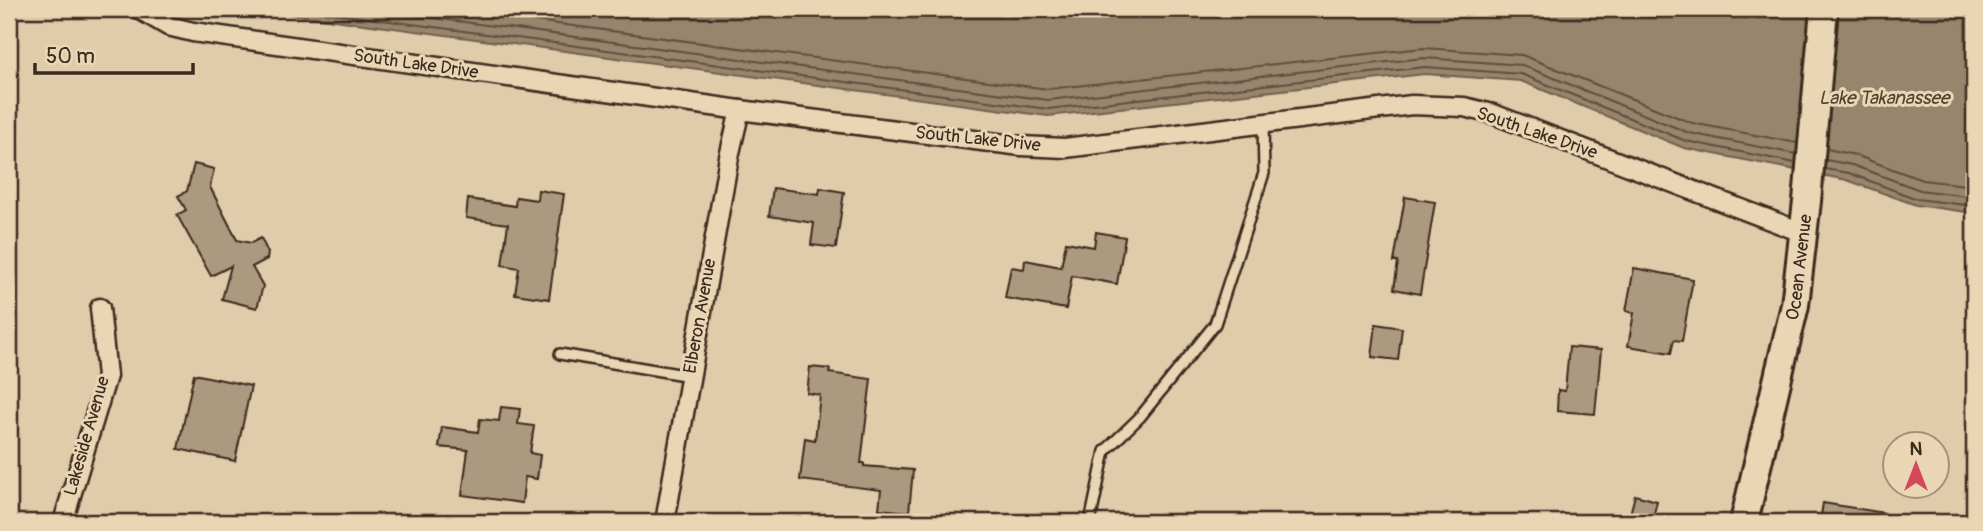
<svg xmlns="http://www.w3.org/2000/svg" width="1983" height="531" font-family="Pangolin,sans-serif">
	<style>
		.water { fill: #98856d; stroke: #73614d; stroke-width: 2 }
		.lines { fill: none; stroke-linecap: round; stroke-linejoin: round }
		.shore { stroke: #604e3e; stroke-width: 2 }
		.building { fill: #ac997f; stroke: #3b2a1e; stroke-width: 2 }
		.lane-casing { stroke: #3b2a1e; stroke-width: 14 }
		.street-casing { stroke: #3b2a1e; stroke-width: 23 }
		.secondary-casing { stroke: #3b2a1e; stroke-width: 32 }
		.lane { stroke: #ead5b4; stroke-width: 9 }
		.street { stroke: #ead5b4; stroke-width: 18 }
		.secondary { stroke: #ead5b4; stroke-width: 26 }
		.labels { text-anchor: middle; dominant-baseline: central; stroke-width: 6; stroke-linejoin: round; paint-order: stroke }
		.street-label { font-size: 18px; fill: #3b2a1e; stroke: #ead5b4 }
		.water-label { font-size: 19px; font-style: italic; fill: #524132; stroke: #ead5b4 }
	</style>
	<rect width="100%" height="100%" fill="#e0cbab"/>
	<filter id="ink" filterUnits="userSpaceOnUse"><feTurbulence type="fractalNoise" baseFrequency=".0143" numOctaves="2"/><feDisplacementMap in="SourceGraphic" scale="14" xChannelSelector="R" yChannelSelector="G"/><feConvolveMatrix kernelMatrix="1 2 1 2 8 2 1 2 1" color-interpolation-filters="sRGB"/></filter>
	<g filter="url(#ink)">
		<path class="water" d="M252 9H1974V213L1916 205 1847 180 1684 148 1521 81 1425 74 1048 116Z"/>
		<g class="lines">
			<g class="shore">
				<path d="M300 9 1048 109 1425 67 1521 74 1686 141 1795 163"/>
				<path d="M366 9 1048 100 1424 58 1522 65 1689 133 1796 154"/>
				<path d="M445 9 1048 89 1423 48 1522 55 1692 123 1797 143"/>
				<path d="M1827 149 1855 155 1922 180 1974 186"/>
				<path d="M1826 160 1852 165 1920 190 1974 197"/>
				<path d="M1825 169 1849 173 1917 199 1974 206"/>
			</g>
		</g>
		<g class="building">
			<path d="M194 164 214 169 210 187 237 240 251 243 261 238 268 253 267 259 252 267 263 286 257 308 222 299 231 266 211 276 177 215 186 210 178 196 187 191Z"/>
			<path d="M773 188 819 194 820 188 844 192 836 248 811 245 814 223 769 216Z"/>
			<path d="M538 190 564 194 549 299 515 294 519 268 502 265 508 224 466 218 468 199 515 206 516 197 537 200Z"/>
			<path d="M1405 197 1435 202 1420 294 1394 289 1398 262H1394Z"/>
			<path d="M1096 232 1125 237 1117 284 1072 276 1066 309 1005 298 1011 267 1024 269 1025 260 1061 267 1066 242 1094 247Z"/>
			<path d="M1634 268 1693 279 1682 341 1674 340 1671 353 1628 346 1634 313 1626 311Z"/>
			<path d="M1376 324 1402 328 1398 360 1372 357Z"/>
			<path d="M1569 347 1601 350 1595 414 1557 411 1558 390 1565 391Z"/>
			<path d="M810 367 830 369 829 373 871 379 861 463H864V466L913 470 909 512 879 509 881 490 800 480 805 438 815 440 820 395 807 393Z"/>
			<path d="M194 374 251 386 235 461 178 449Z"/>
			<path d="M501 407 520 409 518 424 534 426 530 453 540 455 537 479 525 477 522 503 462 495 468 450 439 447 442 427 478 432 480 419 499 421Z"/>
			<path d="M1635 495 1657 501 1652 522H1628Z"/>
			<path d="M1823 503 1885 513 1884 522H1820Z"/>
		</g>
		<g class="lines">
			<g class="lane-casing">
				<g id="lane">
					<path d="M560 354 690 376"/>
					<path d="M1090 522 1105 451 1140 417 1215 324 1264 173 1263 124"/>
				</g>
			</g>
			<g class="street-casing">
				<g id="street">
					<path d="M139 9 168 26 193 32 740 110 1021 146 1065 148 1412 105 1464 107 1493 114 1804 233"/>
					<path d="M63 522 107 376 100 308"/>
					<path d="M665 522 729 157 740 110"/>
				</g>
			</g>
			<g class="secondary-casing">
				<g id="secondary">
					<path id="s1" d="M1744 522 1795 305 1807 201 1824 9"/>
				</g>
			</g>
			<use href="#lane" class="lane"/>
			<use href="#street" class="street"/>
			<use href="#secondary" class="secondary"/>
		</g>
	</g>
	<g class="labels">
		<g class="street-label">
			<text transform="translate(416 64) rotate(8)">South Lake Drive</text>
			<text transform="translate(1537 133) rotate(19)">South Lake Drive</text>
			<text transform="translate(978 139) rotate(6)">South Lake Drive</text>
			<text stroke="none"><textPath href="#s1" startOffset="261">Ocean Avenue</textPath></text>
			<text transform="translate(700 316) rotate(-80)">Elberon Avenue</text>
			<text transform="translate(87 436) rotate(-74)">Lakeside Avenue</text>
		</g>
		<g class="water-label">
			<text x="1884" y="98">Lake Takanassee</text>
		</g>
	</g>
	<rect width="1983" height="531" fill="none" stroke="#ead5b4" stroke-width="35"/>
	<rect x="18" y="18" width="1948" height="496" fill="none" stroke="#3b2a1e" stroke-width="2.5" filter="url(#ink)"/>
	<g transform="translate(1916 465)"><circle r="33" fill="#ead5b4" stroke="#a49178" stroke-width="2"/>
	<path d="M0-5L12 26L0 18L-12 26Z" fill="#d1495b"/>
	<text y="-10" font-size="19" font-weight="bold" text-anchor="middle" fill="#3b2a1e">N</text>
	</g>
	<path d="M35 63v10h158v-10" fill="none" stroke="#3b2a1e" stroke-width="3.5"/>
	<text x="46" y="63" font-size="21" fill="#3b2a1e" stroke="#ead5b4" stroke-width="5" paint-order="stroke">50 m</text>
</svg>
